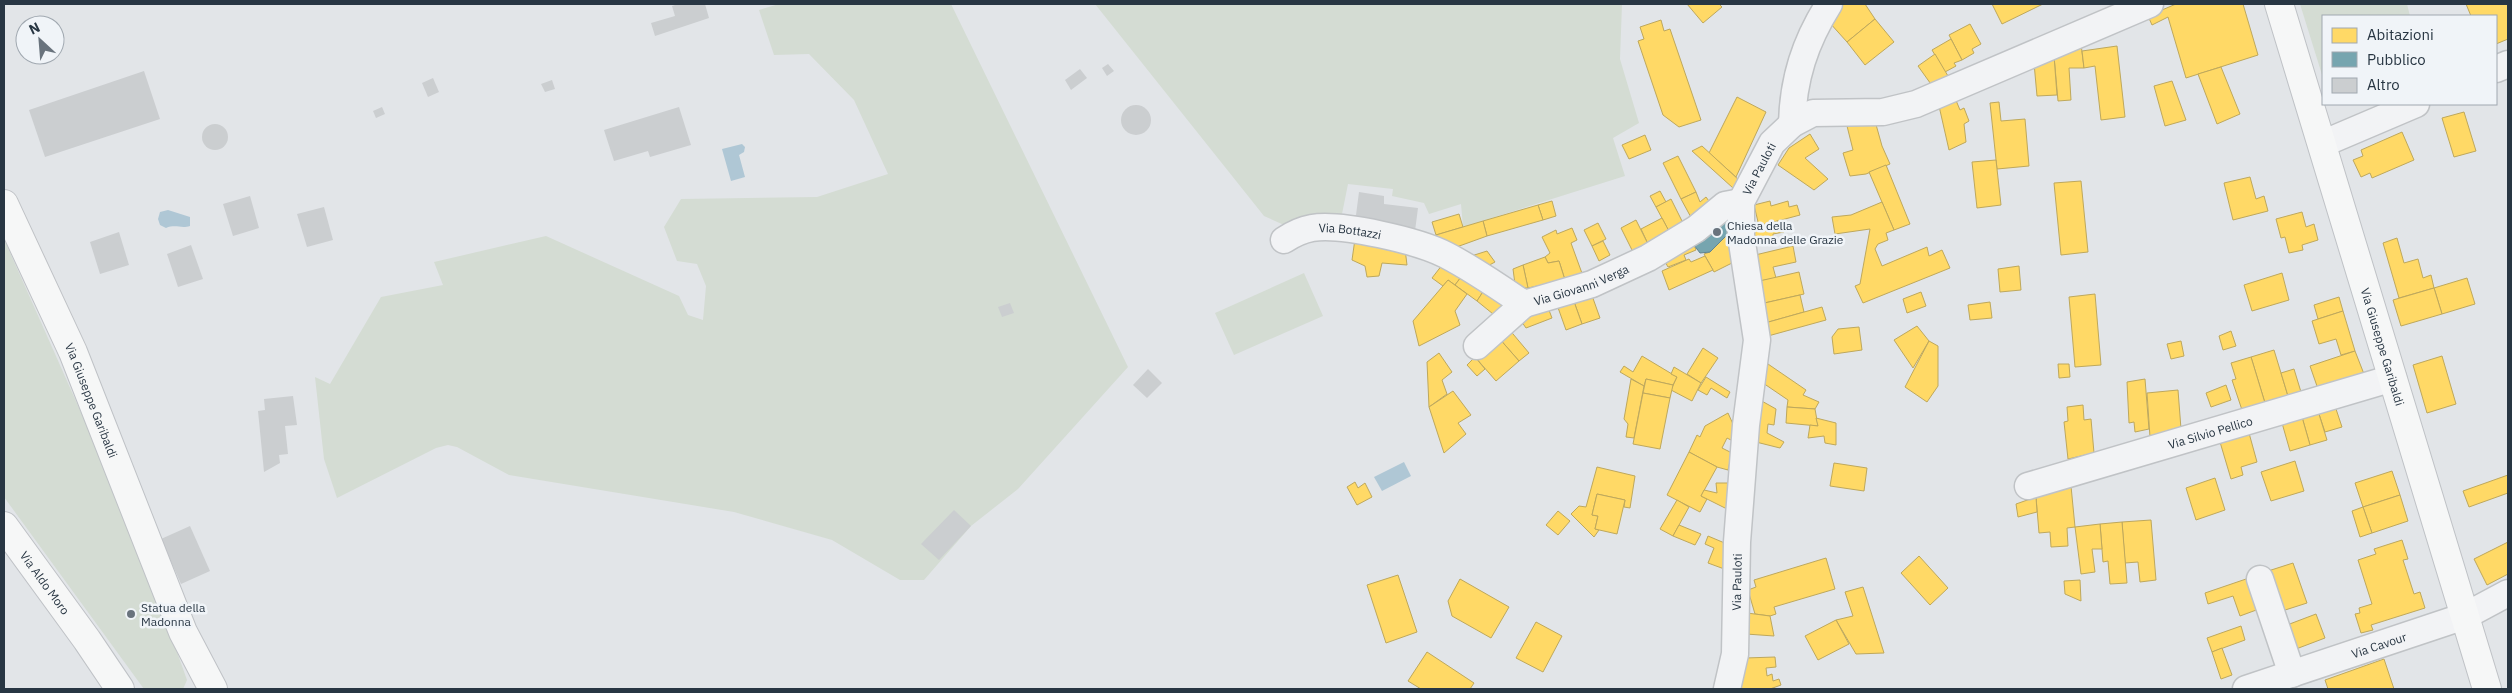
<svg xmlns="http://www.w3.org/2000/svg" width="2512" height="693" font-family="'IBM Plex Sans',sans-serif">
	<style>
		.green { fill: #d4dcd3 }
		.water { fill: #afc7d5 }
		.homes { fill: #ffd966; stroke: #bea85c }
		.public { fill: #76a5af; stroke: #5f848f }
		.building { fill: #cbced0 }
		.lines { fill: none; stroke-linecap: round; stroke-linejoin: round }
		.minor-casing { stroke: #c0c3c6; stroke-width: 29 }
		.major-casing { stroke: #bfc2c6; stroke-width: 30 }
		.minor { stroke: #f2f3f5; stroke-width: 26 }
		.major { stroke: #f6f7f7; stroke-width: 28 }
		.poi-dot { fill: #69737d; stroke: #f0f4f8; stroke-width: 2 }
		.labels { text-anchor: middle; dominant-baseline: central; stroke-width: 5; stroke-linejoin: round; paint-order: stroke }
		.street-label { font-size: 12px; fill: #283643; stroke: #f0f4f8 }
		.poi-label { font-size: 12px; fill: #283643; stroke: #f0f4f8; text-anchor: start }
	</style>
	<rect width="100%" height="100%" fill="#e2e5e8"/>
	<g class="green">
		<path d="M779 4H951L1128 367 1018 489 971 526 924 580H900L832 540 734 512 509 475 457 447 448 445 436 448 337 498 324 459 315 377 330 384 381 297 443 285 434 262 546 236 679 296 688 315 703 320 706 286 697 264 677 261 664 227 681 199 817 197 888 174 854 100 809 54 774 55 759 10Z"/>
		<path d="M1095 4H1622L1620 59 1639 123 1613 138 1625 176 1463 227 1461 204 1429 214 1424 203 1392 196 1393 189 1348 184 1341 219 1284 225 1264 216Z"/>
		<path d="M2300 4H2407L2410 16H2323V78Z"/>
		<path d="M4 239 135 534 187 680 183 689H144L4 497Z"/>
		<path d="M1304 273 1323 316 1234 355 1215 313Z"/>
	</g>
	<g class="water">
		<path d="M742 144 745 147 744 152 739 155 745 177 731 181 722 149Z"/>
		<path d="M168 210 190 217V226C181 229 176 224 166 228L160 225 158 219 160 212Z"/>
		<path d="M1404 462 1411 476 1382 491 1374 477Z"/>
	</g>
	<g class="homes">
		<path d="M1687 4H1719L1722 7 1703 23Z"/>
		<path d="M1843 4H1865L1875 19 1847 42 1829 22Z"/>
		<path d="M1992 4H2043L2002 24Z"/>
		<path d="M2176 4H2243L2258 55 2186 78 2168 17 2152 25 2148 16Z"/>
		<path d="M2466 4H2508V39L2496 44V16H2471Z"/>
		<path d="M1875 19 1894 42 1865 65 1847 42Z"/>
		<path d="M1661 20 1664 31 1670 29 1701 120 1679 127 1663 115 1638 41 1644 39 1640 27Z"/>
		<path d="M1970 24 1981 44 1972 49 1974 53 1962 60 1949 35Z"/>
		<path d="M1951 39 1962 60 1954 63 1956 66 1945 72 1932 50Z"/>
		<path d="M2081 44 2084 68H2069L2071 100 2058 101 2054 56Z"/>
		<path d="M2117 46 2125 117 2101 120 2095 66 2084 68 2082 51Z"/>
		<path d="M1935 54 1948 76 1933 87 1918 66Z"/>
		<path d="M2054 56 2057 95 2037 96 2034 63Z"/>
		<path d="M2221 67 2240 114 2217 124 2198 74Z"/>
		<path d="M2172 81 2186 120 2165 126 2154 86Z"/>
		<path d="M1737 97 1766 112 1736 177 1709 153Z"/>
		<path d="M1955 98 1960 110 1964 108 1969 121 1964 124 1966 142 1949 150 1939 106Z"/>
		<path d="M1999 102 2001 121 2025 119 2029 166 1997 169 1990 103Z"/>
		<path d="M2464 112 2476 151 2454 157 2442 118Z"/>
		<path d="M1875 121 1882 146 1890 164 1866 174 1850 176 1843 153 1853 150 1847 126Z"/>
		<path d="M2402 132 2414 160 2372 178 2370 173 2361 177 2353 160 2363 156 2361 150Z"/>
		<path d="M1810 134 1819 149 1805 158 1828 179 1814 190 1778 165 1789 148Z"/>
		<path d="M1645 135 1651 150 1629 159 1622 145Z"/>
		<path d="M1702 146 1740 181 1733 188 1692 151Z"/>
		<path d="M1678 156 1696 192 1681 199 1663 163Z"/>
		<path d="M1996 160 2001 205 1977 208 1972 162Z"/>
		<path d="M1886 165 1910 224 1894 230 1869 172Z"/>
		<path d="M2250 177 2256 199 2264 196 2268 211 2233 220 2224 183Z"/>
		<path d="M2081 181 2088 252 2061 255 2054 183Z"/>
		<path d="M1660 191 1666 202 1656 207 1650 196Z"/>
		<path d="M1696 192 1700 202 1706 197 1714 208 1693 221 1681 199Z"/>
		<path d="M1671 199 1685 227 1671 235 1656 207Z"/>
		<path d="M1552 201 1556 216 1543 220 1538 205Z"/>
		<path d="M1770 201 1771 206 1788 201 1789 207 1797 205 1800 215 1759 226 1754 205Z"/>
		<path d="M1882 202 1894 230 1886 233 1888 240 1878 244 1875 249 1882 266 1927 247 1929 256 1942 250 1950 268 1863 303 1855 286 1860 284 1870 229 1835 234 1832 217 1851 215Z"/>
		<path d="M1538 205 1543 220 1487 236 1483 221Z"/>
		<path d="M2302 212 2306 227 2314 224 2318 240 2302 245 2303 250 2289 253 2285 237 2281 238 2276 219Z"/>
		<path d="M1459 214 1463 227 1436 235 1432 222Z"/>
		<path d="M1662 218 1671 235 1649 246 1641 229Z"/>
		<path d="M1636 220 1649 246 1634 254 1621 228Z"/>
		<path d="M1782 220 1784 232 1773 234V241L1751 245 1748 228Z"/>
		<path d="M1483 221 1487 236 1451 249 1436 235Z"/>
		<path d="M1598 223 1606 239 1592 246 1584 230Z"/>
		<path d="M1572 228 1577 240 1571 243 1583 276 1565 280 1559 261 1548 263 1545 257 1550 253 1542 237 1556 230 1557 234Z"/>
		<path d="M1734 228 1736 261 1714 272 1704 254 1710 252Z"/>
		<path d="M2397 238 2404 263 2418 259 2423 278 2431 275 2434 288 2399 298 2383 243Z"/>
		<path d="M1355 239 1405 249 1407 265 1382 263 1379 276 1367 277 1365 266 1352 260Z"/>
		<path d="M1603 241 1610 255 1599 261 1592 246Z"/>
		<path d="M1694 245 1696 250 1684 255 1686 260 1668 267 1663 258Z"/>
		<path d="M1793 246 1796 262 1773 267 1776 278 1755 282 1751 256Z"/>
		<path d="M1487 251 1495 262 1482 269 1465 258Z"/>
		<path d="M1705 256 1713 270 1669 290 1662 271 1689 259 1691 262Z"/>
		<path d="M1545 257 1548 263 1559 261 1565 280 1528 288 1523 265Z"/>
		<path d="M1446 260 1464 273 1455 285 1448 280 1443 286 1432 278Z"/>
		<path d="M1523 265 1528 288H1520L1515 284 1513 269Z"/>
		<path d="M2019 266 2021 290 2000 292 1998 269Z"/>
		<path d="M1799 272 1804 294 1760 304 1755 282Z"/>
		<path d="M1464 273 1486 287 1477 301 1455 285Z"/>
		<path d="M2282 273 2289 300 2252 311 2244 285Z"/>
		<path d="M2467 278 2475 304 2442 314 2434 288Z"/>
		<path d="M1448 280 1467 294 1455 311 1460 325 1419 346 1413 321Z"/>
		<path d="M1486 287 1511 303 1498 318 1477 301Z"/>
		<path d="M2434 288 2442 314 2401 326 2393 300Z"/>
		<path d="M1590 290 1600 318 1582 324 1572 296Z"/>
		<path d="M1921 292 1926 306 1907 313 1903 299Z"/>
		<path d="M2095 294 2101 365 2075 367 2069 297Z"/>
		<path d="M1800 295 1804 312 1765 323 1760 304Z"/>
		<path d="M1572 296 1582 324 1566 330 1556 302Z"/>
		<path d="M2339 297 2343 311 2318 319 2314 305Z"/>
		<path d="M1990 302 1992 318 1970 320 1968 305Z"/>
		<path d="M1547 305 1552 318 1526 328 1517 315Z"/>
		<path d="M1822 307 1826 320 1768 336 1765 323Z"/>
		<path d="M2343 311 2355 351 2341 355 2336 339 2319 344 2312 321Z"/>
		<path d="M1917 326 1929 341 1913 368 1894 340Z"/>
		<path d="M1859 327 1862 350 1834 354 1832 337 1838 329Z"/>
		<path d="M1508 328 1529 353 1519 361 1498 337Z"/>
		<path d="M2231 331 2236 346 2223 350 2219 336Z"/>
		<path d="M1498 337 1519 361 1496 381 1475 357Z"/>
		<path d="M1929 341 1938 346V386L1927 402 1905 387Z"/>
		<path d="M2181 341 2184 356 2171 359 2167 344Z"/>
		<path d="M1703 348 1718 358 1701 383 1687 374Z"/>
		<path d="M2274 350 2288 396 2265 403 2251 357Z"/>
		<path d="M2355 351 2364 374 2318 389 2310 366Z"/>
		<path d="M1439 353 1452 372 1442 380 1447 394 1429 407 1427 362Z"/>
		<path d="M1642 356 1677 377 1673 385 1646 379 1644 386 1620 372 1624 366 1633 372Z"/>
		<path d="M2442 356 2456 404 2427 413 2413 365Z"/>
		<path d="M1475 357 1485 369 1477 376 1467 365Z"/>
		<path d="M2251 357 2265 403 2242 410 2232 380 2236 379 2231 363Z"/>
		<path d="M1768 364 1806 390 1803 395 1819 402 1815 409 1787 407 1788 400 1763 383Z"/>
		<path d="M2058 364H2069L2070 377 2059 378Z"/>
		<path d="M1674 367 1701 383 1692 401 1671 390 1677 377 1671 374Z"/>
		<path d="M2294 369 2301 392 2288 396 2281 373Z"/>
		<path d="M1706 377 1730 392 1727 398 1711 388 1707 395 1698 390Z"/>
		<path d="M1631 379 1644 386 1634 438 1626 437 1628 424 1624 419Z"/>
		<path d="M1646 379 1673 385 1670 398 1643 393Z"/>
		<path d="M2145 379 2149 429 2135 432 2134 422 2129 423 2127 382Z"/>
		<path d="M2226 385 2231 400 2211 407 2206 393Z"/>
		<path d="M2178 390 2181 429 2150 437 2147 393Z"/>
		<path d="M1453 391 1471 415 1458 423 1466 434 1444 453 1429 407Z"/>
		<path d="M1643 393 1670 398 1660 449 1633 444Z"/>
		<path d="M1760 400 1776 409 1774 425 1768 424 1767 433 1784 442 1780 448 1752 441Z"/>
		<path d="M2083 405 2084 420 2091 419 2094 453 2068 459 2064 422 2068 421 2067 407Z"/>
		<path d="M2335 406 2342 427 2325 432 2318 411Z"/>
		<path d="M1787 407 1815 409 1818 426 1786 423Z"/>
		<path d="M2318 411 2327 440 2310 445 2302 417Z"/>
		<path d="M1728 413 1737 433 1735 442 1727 438 1722 448 1732 453 1728 470 1717 467 1689 452 1697 435 1700 437 1705 426Z"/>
		<path d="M2302 417 2310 445 2290 451 2282 423Z"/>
		<path d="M1816 418 1836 423V445L1825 443 1824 436 1808 438 1810 425 1818 426Z"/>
		<path d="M2249 433 2257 462 2241 467 2243 475 2231 479 2220 442Z"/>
		<path d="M1689 452 1717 467 1701 496 1707 499 1700 512 1667 495Z"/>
		<path d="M2295 461 2304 491 2271 501 2261 472Z"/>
		<path d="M1834 463 1867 468 1864 491 1830 486Z"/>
		<path d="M1597 467 1635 476 1630 508 1624 507 1625 500 1597 494 1592 515 1598 516 1595 529 1599 530 1594 537 1571 514 1579 506 1586 507Z"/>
		<path d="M2392 471 2400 495 2363 507 2355 483Z"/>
		<path d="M2508 475V493L2469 507 2463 491Z"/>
		<path d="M2215 478 2225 510 2196 520 2186 488Z"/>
		<path d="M1355 482 1358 488 1365 483 1372 497 1357 505 1347 487Z"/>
		<path d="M1716 483H1735L1729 510 1701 496 1704 490 1717 493Z"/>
		<path d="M2071 486 2075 527 2067 528 2068 546 2051 547 2050 532 2039 533 2036 497Z"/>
		<path d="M1597 494 1625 500 1617 534 1595 529 1598 516 1592 515Z"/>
		<path d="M2400 495 2408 521 2372 533 2363 507Z"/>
		<path d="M2036 497 2037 512 2018 517 2016 504Z"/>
		<path d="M1677 500 1689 507 1673 536 1660 529Z"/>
		<path d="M2363 507 2372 533 2360 537 2352 511Z"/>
		<path d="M1558 511 1570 521 1558 535 1546 525Z"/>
		<path d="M2151 520 2156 580 2140 582 2138 562 2125 563 2122 522Z"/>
		<path d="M2122 522 2127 583 2110 584 2108 561 2103 562 2100 524Z"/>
		<path d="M2100 524 2102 549H2092L2095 572 2081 574 2075 527Z"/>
		<path d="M1679 525 1701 534 1695 545 1673 536Z"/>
		<path d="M1708 536 1727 544V570L1708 563 1714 548 1705 544Z"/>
		<path d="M2402 540 2408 559 2403 560 2414 594 2420 592 2425 608 2371 625 2373 630 2361 633 2355 614 2360 613 2359 608 2372 604 2358 560 2376 554 2374 549Z"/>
		<path d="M2508 542V574L2487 585 2474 559Z"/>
		<path d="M1919 556 1948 588 1930 605 1901 573Z"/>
		<path d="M1826 558 1835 589 1774 607 1776 614 1770 616 1755 614 1748 590 1756 587 1754 580Z"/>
		<path d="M2293 563 2307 603 2279 612 2265 572Z"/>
		<path d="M1398 575 1417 632 1386 643 1367 585Z"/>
		<path d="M2249 578 2259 609 2240 616 2233 596 2208 604 2205 593Z"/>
		<path d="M1460 579 1509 607 1491 638 1452 616 1448 601Z"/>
		<path d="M2080 580 2081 601 2065 594 2064 581Z"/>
		<path d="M1863 587 1884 653 1856 654 1836 620 1853 616 1845 592Z"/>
		<path d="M1747 613 1770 616 1774 636 1746 634Z"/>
		<path d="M2316 614 2325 638 2296 649 2287 625Z"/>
		<path d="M1836 620 1849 644 1818 660 1805 636Z"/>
		<path d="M1536 622 1562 636 1543 672 1516 658Z"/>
		<path d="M2241 626 2245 640 2212 652 2207 638Z"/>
		<path d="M2222 648 2232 675 2221 679 2212 652Z"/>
		<path d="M1427 652 1474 683 1470 689H1421L1408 681Z"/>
		<path d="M1775 657 1776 667 1766 668 1767 676 1772 674 1773 681 1779 679 1781 685 1770 689H1739L1745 658Z"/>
		<path d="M2384 659 2394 689H2328L2325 680Z"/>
	</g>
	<path class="public" d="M1725 212 1737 225 1710 252 1700 253 1694 245Z"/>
	<g class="building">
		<path d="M678 4H705L709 18 655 36 651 23 675 16 672 6Z"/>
		<path d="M1108 64 1114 71 1107 76 1102 68Z"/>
		<path d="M1080 69 1087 78 1071 90 1065 80Z"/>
		<path d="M144 71 160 119 45 157 29 110Z"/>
		<path d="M433 78 439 92 428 97 422 83Z"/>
		<path d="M552 80 555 89 545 92 541 84Z"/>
		<circle cx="1136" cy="120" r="15"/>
		<path d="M382 107 385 114 376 118 373 111Z"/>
		<path d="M679 107 691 145 650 157 648 151 614 161 604 130Z"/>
		<circle cx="215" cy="137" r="13"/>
		<path d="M1359 192 1384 196V204L1418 208 1415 231 1350 222 1351 215H1356Z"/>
		<path d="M250 196 259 228 233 236 223 204Z"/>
		<path d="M324 207 333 240 307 247 297 214Z"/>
		<path d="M119 232 129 265 100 274 90 242Z"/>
		<path d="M191 245 203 279 178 287 167 254Z"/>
		<path d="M1010 303 1014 313 1002 317 998 307Z"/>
		<path d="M1148 369 1162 383 1147 398 1133 385Z"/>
		<path d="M293 396 297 425 285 426 288 454 279 455 280 463 264 472 258 411 265 410 264 399Z"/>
		<path d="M954 510 971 526 939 560 921 544Z"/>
		<path d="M190 526 210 571 181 584 161 539Z"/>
	</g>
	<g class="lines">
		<g class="minor-casing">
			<g id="minor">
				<path d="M2496 69 2508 64"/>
				<path d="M1792 124C1793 79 1805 42 1829 4"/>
				<path d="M2322 144 2416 104"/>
				<path id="s1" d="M1284 240C1293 234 1301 230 1312 228 1342 223 1419 241 1446 255 1473 269 1499 287 1524 304L1592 284 1648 258 1696 229 1725 205 1741 202"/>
				<path d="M1477 346 1524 304"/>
				<path id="s2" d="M2028 486 2393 378"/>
				<path d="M2260 579 2292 674"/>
				<path id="s3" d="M1727 689 1735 654 1737 542 1746 425 1757 340 1741 236V202L1772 143 1792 124 1813 113 1883 112 1916 104 2150 4"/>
				<path id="s4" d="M2246 689 2465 616 2508 593"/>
			</g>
		</g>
		<g class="major-casing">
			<g id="major">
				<path id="s5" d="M2279 4 2487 689"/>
				<path id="s6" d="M4 204 73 352 183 632 213 689"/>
				<path id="s7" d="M4 526 87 640 120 689"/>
			</g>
		</g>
		<use href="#minor" class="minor"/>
		<use href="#major" class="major"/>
	</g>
	<g class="poi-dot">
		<circle cx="1717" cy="232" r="5"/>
		<circle cx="131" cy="614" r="5"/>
	</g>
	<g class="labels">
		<g class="street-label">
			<text stroke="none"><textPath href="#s3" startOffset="528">Via Pauloti</textPath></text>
			<text stroke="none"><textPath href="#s1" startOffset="69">Via Bottazzi</textPath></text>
			<text stroke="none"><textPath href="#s1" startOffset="321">Via Giovanni Verga</textPath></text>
			<text stroke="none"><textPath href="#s5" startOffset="358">Via Giuseppe Garibaldi</textPath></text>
			<text stroke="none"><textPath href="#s6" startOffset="215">Via Giuseppe Garibaldi</textPath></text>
			<text stroke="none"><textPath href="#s2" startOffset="190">Via Silvio Pellico</textPath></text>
			<text stroke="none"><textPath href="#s3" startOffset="108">Via Pauloti</textPath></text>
			<text stroke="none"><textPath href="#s7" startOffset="70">Via Aldo Moro</textPath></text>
			<text stroke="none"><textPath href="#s4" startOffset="140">Via Cavour</textPath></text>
		</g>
		<g class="poi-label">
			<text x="1727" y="225">Chiesa della<tspan x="1727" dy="14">Madonna delle Grazie</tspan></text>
			<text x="141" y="607">Statua della<tspan x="141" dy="14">Madonna</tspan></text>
		</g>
	</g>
	<rect width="2512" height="693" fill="none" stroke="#283643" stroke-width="10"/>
	<rect x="2322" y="15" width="175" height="90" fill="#f0f4f8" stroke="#a0a8b0"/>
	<rect x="2332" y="28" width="25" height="15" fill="#ffd966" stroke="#a0a8b0"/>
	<text x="2367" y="40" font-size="15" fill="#283643">Abitazioni</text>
	<rect x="2332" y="52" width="25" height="15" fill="#76a5af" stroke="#a0a8b0"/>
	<text x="2367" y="65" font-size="15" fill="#283643">Pubblico</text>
	<rect x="2332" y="78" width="25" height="15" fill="#cbced0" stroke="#a0a8b0"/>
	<text x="2367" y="90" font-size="15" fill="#283643">Altro</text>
	<g transform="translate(40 40) rotate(334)"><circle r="24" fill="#f0f4f8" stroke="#a0a8b0"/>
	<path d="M0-4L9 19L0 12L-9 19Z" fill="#69737d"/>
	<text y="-8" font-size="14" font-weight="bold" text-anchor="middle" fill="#283643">N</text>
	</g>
</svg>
